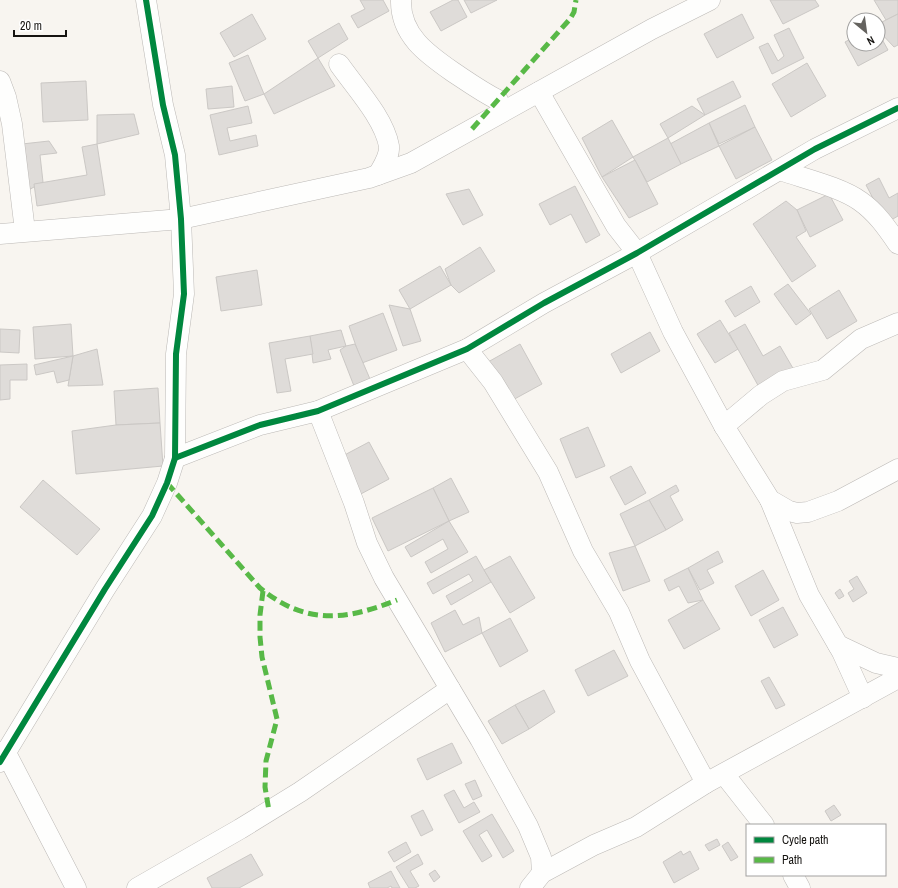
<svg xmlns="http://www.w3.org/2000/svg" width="898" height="888" font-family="'Archivo Narrow',sans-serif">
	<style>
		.building { fill: #dfdcd9; stroke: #cbc8c5 }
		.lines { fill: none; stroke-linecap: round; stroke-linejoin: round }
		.minor-casing { stroke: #bcb9b6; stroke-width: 21 }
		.minor { stroke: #fefefd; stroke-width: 20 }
		.quiet { stroke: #58b947; stroke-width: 5; stroke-dasharray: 10 5; stroke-linecap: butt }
		.cycleway-casing { stroke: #fff; stroke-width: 8 }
		.cycleway { stroke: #00873e; stroke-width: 6 }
	</style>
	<rect width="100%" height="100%" fill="#f8f5f0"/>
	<g class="building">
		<path d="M360 0H383L389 11 358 28 351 16 365 9Z"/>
		<path d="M453 0H458L467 17 441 31 430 12Z"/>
		<path d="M464 0H497L471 13Z"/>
		<path d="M770 0H815L819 6 783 24Z"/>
		<path d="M874 0H898V14L886 20Z"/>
		<path d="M252 14 266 39 234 57 220 33Z"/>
		<path d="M742 14 754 38 717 58 704 34Z"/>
		<path d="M898 14V45L894 47 878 30V24Z"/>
		<path d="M339 23 348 39 318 58 308 41Z"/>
		<path d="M789 28 804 58 772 74 759 47 768 43 778 61 784 56 774 35Z"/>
		<path d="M878 32 888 50 858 66 845 42 854 37V44H878Z"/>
		<path d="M248 55 264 94 245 101 229 63Z"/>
		<path d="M318 58 335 86 274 114 264 94Z"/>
		<path d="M807 63 826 96 791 117 772 84Z"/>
		<path d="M86 81 88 120 43 122 41 83Z"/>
		<path d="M733 81 741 97 705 115 697 99Z"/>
		<path d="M232 86 234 107 208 109 206 89Z"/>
		<path d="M745 105 755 127 719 144 709 123Z"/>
		<path d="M248 106 252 123 227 128 230 141 256 135 258 146 219 155 210 115Z"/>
		<path d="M692 106 705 115 668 138 660 124Z"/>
		<path d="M134 114 139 134 97 144V115Z"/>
		<path d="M612 120 633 157 602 177 582 138Z"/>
		<path d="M709 123 719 146 681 164 670 144Z"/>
		<path d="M755 127 772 160 736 179 719 146Z"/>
		<path d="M668 138 681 164 647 182 633 157Z"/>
		<path d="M49 141 57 153 40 155 43 182 25 192 22 144Z"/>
		<path d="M97 144 105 195 37 206 34 184 87 175 82 147Z"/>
		<path d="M635 160 658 204 629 218 602 177Z"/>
		<path d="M879 178 889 198 898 193V216L886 223 866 185Z"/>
		<path d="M575 186 600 235 586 243 571 214 550 225 539 204Z"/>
		<path d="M469 189 483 215 463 225 446 194Z"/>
		<path d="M829 194 843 220 810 237 797 210Z"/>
		<path d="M786 201 797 210 806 231 796 237 816 266 792 282 753 224Z"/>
		<path d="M480 247 495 271 459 293 451 285 445 269Z"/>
		<path d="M440 266 451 285 410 309 399 290Z"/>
		<path d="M257 270 262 305 221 311 216 277Z"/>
		<path d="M788 284 811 314 796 325 774 294Z"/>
		<path d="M751 286 760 302 735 317 725 301Z"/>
		<path d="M839 290 857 321 827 339 809 309Z"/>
		<path d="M389 305 410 309 421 341 403 346Z"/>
		<path d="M383 313 397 350 362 363 349 326Z"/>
		<path d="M720 320 738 349 715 363 697 334Z"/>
		<path d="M71 324 73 356 35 359 33 327Z"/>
		<path d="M745 324 763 356 780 346 794 370 760 389 729 333Z"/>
		<path d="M0 329 20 330 19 353 0 352Z"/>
		<path d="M341 330 346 346 328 350 331 359 313 363 310 336Z"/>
		<path d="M650 332 660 351 621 373 611 354Z"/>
		<path d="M310 336 313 354 285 359 291 391 277 393 269 343Z"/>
		<path d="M355 344 370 379 354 386 340 350 346 346Z"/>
		<path d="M520 344 542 384 509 402 488 362Z"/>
		<path d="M97 349 103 385 68 386 73 356Z"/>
		<path d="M73 356 69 380 57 383 54 371 36 375 34 365Z"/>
		<path d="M27 364V380H10V399L0 400V365Z"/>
		<path d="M158 388 160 423 116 425 114 391Z"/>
		<path d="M160 423 163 466 76 474 72 431 116 425Z"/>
		<path d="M588 427 605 466 576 478 560 439Z"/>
		<path d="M369 442 389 479 357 496 337 459Z"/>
		<path d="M631 466 646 493 625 505 610 477Z"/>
		<path d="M451 478 469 512 449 521 433 488Z"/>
		<path d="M43 480 100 529 77 555 20 507Z"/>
		<path d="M676 485 679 491 670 496 683 520 666 530 649 500Z"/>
		<path d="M433 488 449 521 388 551 372 518Z"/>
		<path d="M649 500 666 530 635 546 620 514Z"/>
		<path d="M449 521 468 552 431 573 425 562 448 549 443 539 411 557 405 547Z"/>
		<path d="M635 546 650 581 623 591 609 553Z"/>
		<path d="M718 551 723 562 707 570 714 583 700 590 688 568Z"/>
		<path d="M476 556 491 582 451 605 446 596 473 581 469 574 433 594 427 583Z"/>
		<path d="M510 556 535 598 510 613 484 570Z"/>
		<path d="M688 568 703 600 688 603 679 586 669 591 664 580Z"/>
		<path d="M763 570 779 600 751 616 735 586Z"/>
		<path d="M857 576 867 593 853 602 848 593 854 589 849 581Z"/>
		<path d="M840 589 844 596 839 599 835 593Z"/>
		<path d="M703 600 720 629 684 649 668 620Z"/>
		<path d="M783 607 798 635 774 648 759 620Z"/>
		<path d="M455 610 463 625 479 617 482 633 445 652 431 623Z"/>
		<path d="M510 618 528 651 500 667 482 633Z"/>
		<path d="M614 650 628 676 588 696 575 670Z"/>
		<path d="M769 677 785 705 776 709 761 681Z"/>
		<path d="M544 690 555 712 529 729 515 705Z"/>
		<path d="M515 705 529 729 502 744 488 721Z"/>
		<path d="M452 743 462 763 427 780 417 759Z"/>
		<path d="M475 780 482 796 473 800 465 784Z"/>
		<path d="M454 790 464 808 474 802 480 812 459 823 444 795Z"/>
		<path d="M834 805 841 815 831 821 825 811Z"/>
		<path d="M423 810 433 830 421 836 411 816Z"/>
		<path d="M492 814 514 851 503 858 487 830 479 835 492 856 482 862 463 831Z"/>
		<path d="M717 839 720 845 709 851 705 845Z"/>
		<path d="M406 842 411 852 394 862 388 852Z"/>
		<path d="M728 842 738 857 731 861 722 846Z"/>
		<path d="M681 851 683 855 690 851 699 869 674 883 663 862Z"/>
		<path d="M251 854 263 875 239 888H212L207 878Z"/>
		<path d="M418 854 423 864 410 871 419 886 415 888H409L396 867Z"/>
		<path d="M435 870 440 877 434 882 429 874Z"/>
		<path d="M391 871 400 888H392L391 886 387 888H370L368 883Z"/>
	</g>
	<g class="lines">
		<g class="minor-casing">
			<g id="minor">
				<path d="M401 0C400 35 427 54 453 72 468 82 482 92 498 100"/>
				<path d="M339 64C355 87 384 118 389 146 390 156 383 166 378 175"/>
				<path d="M0 81 6 97 12 124 25 231"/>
				<path d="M539 92 616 226 637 253 673 332 724 426 770 500 789 511 797 513 808 512 838 501 898 469"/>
				<path d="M780 170C802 178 841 187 860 201 876 212 887 228 898 244"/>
				<path d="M0 234 181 219 369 178 411 163 652 29 710 0"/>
				<path d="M467 349 493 382 548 472 583 551 619 612 640 661 706 783"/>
				<path d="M318 411 354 503 367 543 384 578 480 739 528 826 541 857 542 873"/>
				<path d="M724 426 761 395 783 381 823 370 861 339 898 323"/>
				<path d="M175 458 260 425 318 411 467 349 544 303 637 253 815 149 898 108"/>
				<path d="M770 500 809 595 842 652 863 698"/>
				<path d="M838 645 876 663 898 668"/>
				<path d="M5 751 76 888"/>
				<path d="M0 762 105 589 152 516 167 483 175 458 176 354 184 294 181 219 175 155 163 105 146 0"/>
				<path d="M724 774 764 825"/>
				<path d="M793 875 800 888"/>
				<path d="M137 888 240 829 300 792 450 689"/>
				<path d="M530 888 542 873 594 845 636 827 706 783 898 678"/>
			</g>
		</g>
		<use href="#minor" class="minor"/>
		<g class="quiet">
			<path d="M472 129 570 19 574 12 576 0"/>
			<path d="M167 483 260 588C306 625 344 621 397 600"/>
			<path d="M263 591 260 615V637L262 657 277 719 266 761 265 787 269 811"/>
		</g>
		<g class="cycleway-casing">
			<g id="cycleway">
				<path d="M175 458 260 425 318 411 467 349 544 303 637 253 815 149 898 108"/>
				<path d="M0 762 105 589 152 516 167 483 175 458 176 354 184 294 181 219 175 155 163 105 146 0"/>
			</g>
		</g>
		<use href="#cycleway" class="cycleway"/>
	</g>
	<rect x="746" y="824" width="140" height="52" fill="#ffffff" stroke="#a2a1a0"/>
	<rect x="754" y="837" width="20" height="6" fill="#00873e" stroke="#a2a1a0"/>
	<text x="782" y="844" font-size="12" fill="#161411">Cycle path</text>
	<rect x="754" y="857" width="20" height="6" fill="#58b947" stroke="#a2a1a0"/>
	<text x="782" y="864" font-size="12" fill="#161411">Path</text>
	<g transform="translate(866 32) rotate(151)"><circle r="19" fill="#ffffff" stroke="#a2a1a0"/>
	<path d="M0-3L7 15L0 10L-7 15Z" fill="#65635f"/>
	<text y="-6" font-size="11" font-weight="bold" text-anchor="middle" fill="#161411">N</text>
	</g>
	<path d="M14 30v6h52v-6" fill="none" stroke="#161411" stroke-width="2"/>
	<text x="20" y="30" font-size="12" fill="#161411" stroke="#ffffff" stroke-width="3" paint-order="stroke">20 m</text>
</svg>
